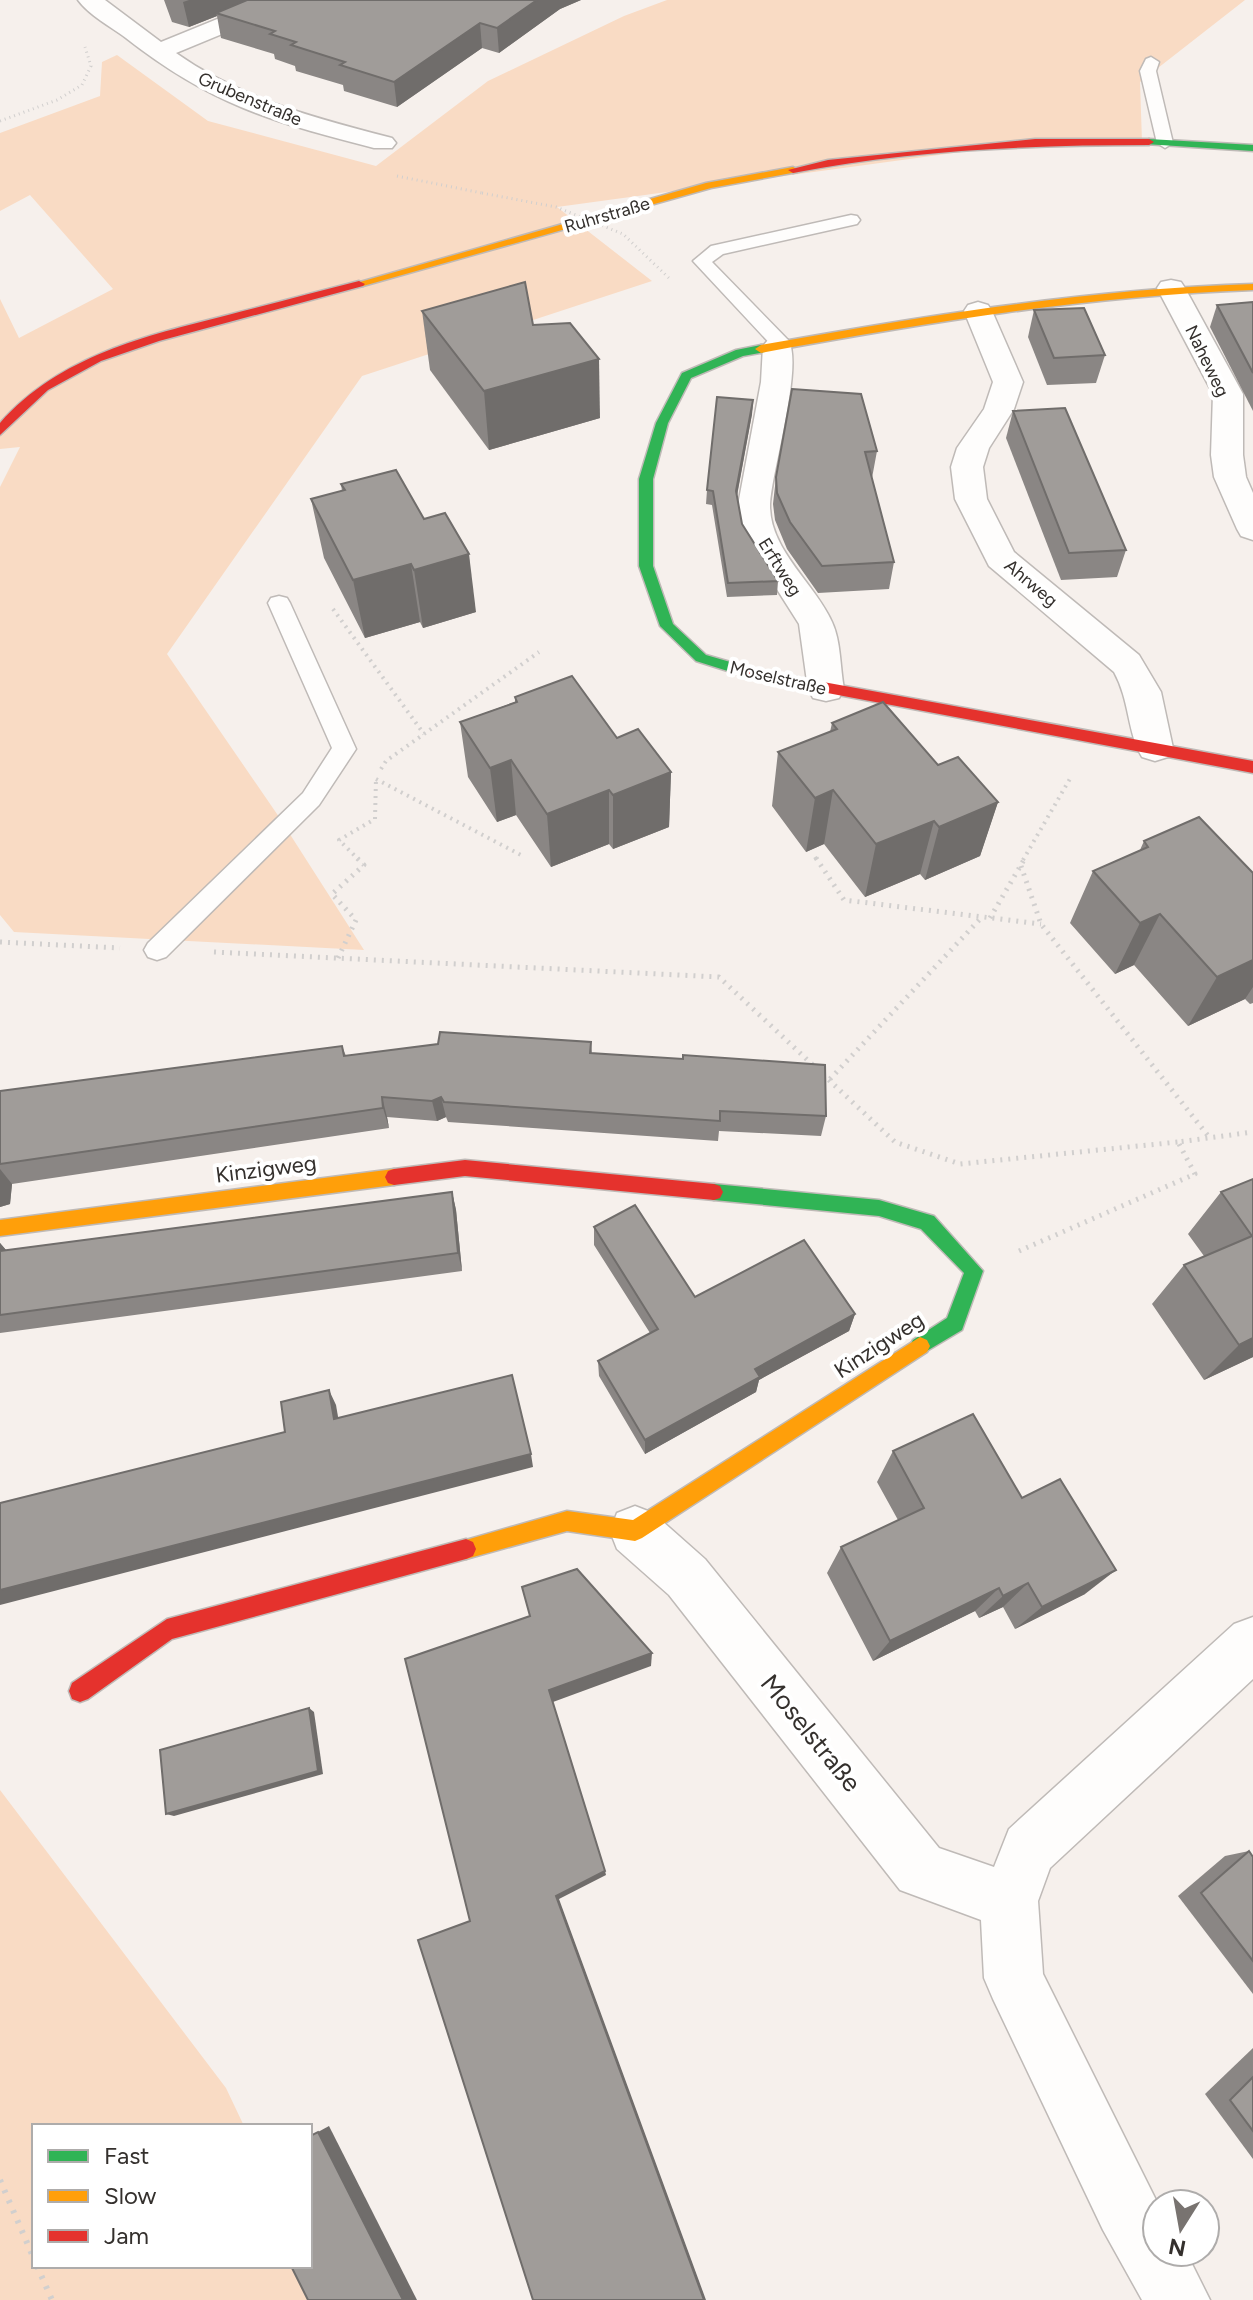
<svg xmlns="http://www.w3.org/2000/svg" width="1253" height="2300" font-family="Figtree,sans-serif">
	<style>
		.green { fill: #f9dbc4 }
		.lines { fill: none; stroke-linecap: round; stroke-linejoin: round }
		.lane-casing { stroke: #bfbab7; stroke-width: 3 }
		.street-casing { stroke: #bfbab7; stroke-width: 3 }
		.fast-casing { stroke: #bfbab7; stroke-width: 3 }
		.slow-casing { stroke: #bfbab7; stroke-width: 3 }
		.jam-casing { stroke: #bfbab7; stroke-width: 3 }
		.path-far3 { stroke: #d1cfce; stroke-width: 3; stroke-dasharray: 1 4; stroke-linecap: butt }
		.path-far2 { stroke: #d1cfce; stroke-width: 4; stroke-dasharray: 2 5; stroke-linecap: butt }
		.path-far1 { stroke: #d1cfce; stroke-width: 5; stroke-dasharray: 2 6; stroke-linecap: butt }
		.path { stroke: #d1cfce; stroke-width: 6; stroke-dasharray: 3 8; stroke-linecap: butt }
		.lane { fill: #fefdfc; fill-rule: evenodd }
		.street { fill: #fefdfc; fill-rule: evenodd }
		.fast { fill: #30b455; fill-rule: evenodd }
		.slow { fill: #ff9f0a; fill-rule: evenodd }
		.jam { fill: #e5322d; fill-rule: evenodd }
		.path-bridge { stroke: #d1cfce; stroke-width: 3; stroke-dasharray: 1 4; stroke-linecap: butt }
		.wall { fill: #8a8684 }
		.shaded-wall { fill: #706d6b }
		.building { fill: #a09c99; stroke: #706d6b; stroke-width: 2 }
		.labels { text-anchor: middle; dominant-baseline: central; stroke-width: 8; stroke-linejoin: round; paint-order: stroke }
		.far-street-label { font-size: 18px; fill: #34302d; stroke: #fff }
		.street-label { font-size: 22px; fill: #34302d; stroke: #fff }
		.near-street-label { font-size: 26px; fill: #34302d; stroke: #fff }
	</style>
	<rect width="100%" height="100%" fill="#f6f0ec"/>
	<g class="green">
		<path d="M667 0H1245L1140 82 1142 142H1035L557 207 652 281 362 376 167 654 277 814 364 950 14 932 0 915V487L20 447 0 449V299L19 338 113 289 30 195 0 211V133L100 96 102 62 117 55 208 121 376 166 488 81 624 16Z"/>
		<path d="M0 1790 226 2088 244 2126H34V2266H309L325 2300H0Z"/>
	</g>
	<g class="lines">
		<g class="lane-casing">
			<g id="lane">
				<path d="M1151 57 1159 62 1156 71 1173 143 1165 148 1157 143 1140 71 1146 59Z"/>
				<path d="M851 215 857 216 860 220 857 224 723 254 712 262 790 342 792 346 790 350H776L693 261 711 246Z"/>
				<path d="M279 596 287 598 290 603 356 749 319 805 166 957 157 960 148 957 144 950 148 943 303 793 332 748 268 603 271 598Z"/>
			</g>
		</g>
		<g class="street-casing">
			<g id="street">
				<path d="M78 0H105L161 42 264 0H296L292 5 176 53C241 99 315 118 392 138L396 143 392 148H374C272 122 210 104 126 38 111 27 89 15 78 0Z"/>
				<path d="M1171 280 1181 282 1185 288 1243 394V455L1246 477 1253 493V540L1241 536 1237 529 1214 477 1211 455 1213 394 1157 288 1161 282Z"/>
				<path d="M978 302 988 305 992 311 1023 382 1014 409 989 448 983 467 987 499 1014 552 1139 655 1161 692 1173 748 1168 757 1155 761 1142 757C1127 732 1130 701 1114 672L989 566 955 499 951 467 957 448 984 409 993 382 964 311 968 305Z"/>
				<path d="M778 337 788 340C804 363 772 470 770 504 769 550 814 582 832 622 841 641 840 668 844 689L839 698 826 701 813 698 808 689 799 624 743 536 738 505 761 382 763 346 768 340Z"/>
				<path d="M635 1506 653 1513 705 1559 939 1848 994 1867 1009 1829 1234 1624 1253 1617V1679L1050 1868 1038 1901 1043 1974 1158 2204 1157 2252H1186L1210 2300H1142L1103 2230 993 1999 984 1978 981 1920 900 1890 669 1595 617 1549 610 1531 617 1513Z"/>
			</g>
		</g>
		<g class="fast-casing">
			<g id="fast">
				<path d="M1149 139 1253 145V151L1145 144 1144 142Z"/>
				<path d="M761 345 765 346V352L743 356 691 378 668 423 653 479V566L673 624 706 655 758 670 760 674 753 679 696 661 660 626 639 566V479L656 423 682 373 736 350Z"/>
				<path d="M714 1184 879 1200 927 1214 934 1216 983 1271 962 1330 920 1355 913 1352 910 1346 913 1340 947 1318 964 1273 921 1229 879 1216 714 1200 708 1198 705 1192 708 1186Z"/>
			</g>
		</g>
		<g class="slow-casing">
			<g id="slow">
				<path d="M793 167 798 170 797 172 711 188 363 286 353 284 706 183Z"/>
				<path d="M1253 284V290C1087 296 924 323 761 353L755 349 761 345C924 316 1087 289 1253 284Z"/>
				<path d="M394 1169 400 1171 403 1177 400 1183 394 1185 0 1236V1220Z"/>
				<path d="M920 1337 927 1340 930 1346 927 1352 642 1538 635 1541 567 1531 466 1559 459 1556 456 1549 459 1542 567 1511 633 1520Z"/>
			</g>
		</g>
		<g class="jam-casing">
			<g id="jam">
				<path d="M1035 139H1149L1154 142 1149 145C1031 145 909 150 793 173L788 170 828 160Z"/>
				<path d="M359 281 365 284 363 286 159 341 101 361 48 390 0 435V423C59 356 145 336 228 315 272 304 315 292 359 281Z"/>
				<path d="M753 669 1253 761V773L748 678 746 674Z"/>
				<path d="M465 1160 714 1184 720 1186 723 1192 720 1198 714 1200 465 1176 394 1185 388 1183 385 1177 388 1171 394 1169Z"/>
				<path d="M466 1539 473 1542 476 1549 473 1556 466 1559 172 1639 88 1699 80 1702 72 1699 69 1691 72 1683 167 1619Z"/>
			</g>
		</g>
		<g class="path-far3">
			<path d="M0 121 57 100 82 85 91 66 85 47"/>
			<path d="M397 176 482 193"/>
		</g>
		<g class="path-far2">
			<path d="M333 609 424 734"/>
			<path d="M381 769 386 761 539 652"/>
			<path d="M376 779 521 855"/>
			<path d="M815 857 817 860"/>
			<path d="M359 860 339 840 375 819 376 778"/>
			<path d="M1023 860 1071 777"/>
		</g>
		<g class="path-far1">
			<path d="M816 858 844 900 1041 924"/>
			<path d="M1021 866 1041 924 1209 1137"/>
			<path d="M990 918 1025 858"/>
			<path d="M0 942 120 948"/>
			<path d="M214 952 719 977 895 1142 960 1164 1178 1142"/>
			<path d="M338 958 356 920 332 894 364 865 357 858"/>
			<path d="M830 1079 981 918"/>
			<path d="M1019 1251 1195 1174 1178 1142 1253 1132"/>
		</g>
		<g class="path">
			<path d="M0 2180 34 2259"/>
			<path d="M37 2266 52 2300"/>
		</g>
		<use href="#lane" class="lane"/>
		<use href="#street" class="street"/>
		<use href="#fast" class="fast"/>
		<use href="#slow" class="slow"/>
		<use href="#jam" class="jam"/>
		<path class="path-bridge" d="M482 193 556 207 623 234 671 280"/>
	</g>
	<g class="wall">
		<path d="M164 0H581L560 9 499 53 482 48 397 107 344 91 343 85 296 71 295 66 275 59 274 54 221 38 217 16 189 27 172 22Z"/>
		<path d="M1253 302V411L1210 327 1217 305Z"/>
		<path d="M1034 310 1105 355 1096 383 1047 385 1028 337Z"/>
		<path d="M422 311 533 325 600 418 489 450 430 370Z"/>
		<path d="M792 389 877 451 872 478 894 562 889 589 818 593 787 549 775 520 773 504 776 477Z"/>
		<path d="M753 400 752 414 737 496 742 524 778 581 777 595 727 597 712 505 706 504 707 490Z"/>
		<path d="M1013 411 1126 550 1117 577 1061 580 1006 438Z"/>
		<path d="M341 484 476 612 423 628 420 622 365 638 324 558 311 499 342 491Z"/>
		<path d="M515 697 617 738 671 772 669 827 613 849 609 844 551 867 516 815 497 822 468 777 460 722 515 702Z"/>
		<path d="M832 723 938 765 998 802 980 856 925 880 920 874 865 897 824 844 806 852 772 806 778 752 830 732Z"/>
		<path d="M1144 841 1253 873V1003L1250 1004 1245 999 1188 1026 1134 965 1115 974 1070 923 1093 871 1140 850Z"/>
		<path d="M591 1042 592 1053 826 1116 821 1136 719 1131 718 1141 448 1122 446 1117 437 1121 387 1117 389 1128 12 1184 10 1204 0 1207V1091L342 1046 346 1056Z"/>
		<path d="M1253 1179V1357L1204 1380 1152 1304 1184 1265 1204 1256 1188 1234 1221 1192Z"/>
		<path d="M452 1192 456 1210 462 1271 0 1333V1243L6 1250Z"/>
		<path d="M594 1227 695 1297 855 1314 849 1331 759 1380 756 1392 645 1454 599 1376 598 1361 650 1333 594 1245Z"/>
		<path d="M893 1451 1022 1498 1085 1594 1015 1629 1003 1607 979 1618 975 1611 873 1661 827 1573 841 1547 898 1520 877 1482Z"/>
		<path d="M1249 1851 1253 1857V1994L1178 1896 1225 1856Z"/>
		<path d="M1253 2048V2159L1205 2094Z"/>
	</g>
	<g class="shaded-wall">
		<path d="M189 0H256L216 13 217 16 189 27 183 2Z"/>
		<path d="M537 0H581L560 9 499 53 497 28Z"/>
		<path d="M480 23 482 48 397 107 394 82Z"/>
		<path d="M599 359 600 418 489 450 484 391Z"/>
		<path d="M753 400 752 414 735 505 736 491Z"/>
		<path d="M469 554 476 612 423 628 414 570Z"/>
		<path d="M411 564 420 622 365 638 353 580Z"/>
		<path d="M511 760 516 815 497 822 490 768Z"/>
		<path d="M671 772 669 827 613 849V795Z"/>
		<path d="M609 790V844L551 867 547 814Z"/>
		<path d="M833 790 824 844 806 852 815 798Z"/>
		<path d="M998 802 980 856 925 880 939 827Z"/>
		<path d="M934 821 920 874 865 897 876 844Z"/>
		<path d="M1160 914 1134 965 1115 974 1140 923Z"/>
		<path d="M1253 960V987L1245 999 1188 1026 1217 977Z"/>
		<path d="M382 1097 387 1117 389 1128 383 1108Z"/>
		<path d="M441 1097 446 1117 437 1121 432 1101Z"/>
		<path d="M0 1169 12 1184 10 1204 0 1207Z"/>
		<path d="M452 1192 456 1210 462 1271 458 1253Z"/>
		<path d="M0 1243 6 1250 0 1264Z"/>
		<path d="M855 1314 849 1331 759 1380 756 1392 645 1454V1440L755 1369Z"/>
		<path d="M1253 1338V1357L1204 1380 1239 1345Z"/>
		<path d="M329 1390 336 1405 341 1434 334 1419Z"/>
		<path d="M531 1454 533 1467 0 1605V1590Z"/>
		<path d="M1116 1570 1085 1594 1015 1629 1042 1607Z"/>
		<path d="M1028 1583 1003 1607 979 1618 1003 1596Z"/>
		<path d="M999 1588 975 1611 873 1661 890 1641Z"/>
		<path d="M652 1653 651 1666 553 1702 549 1690Z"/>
		<path d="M309 1708 314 1712 323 1774 174 1816 166 1814Z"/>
		<path d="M605 1871 606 1875 559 1899 706 2300H704L556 1896Z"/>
		<path d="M329 2126 417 2300H403L318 2132Z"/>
	</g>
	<g class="building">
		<path d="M247 0H537L497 28 480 23 394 82 340 65 345 62 291 45 296 42 270 34 275 31 216 13Z"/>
		<path d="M525 282 533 325 570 323 599 359 484 391 422 311Z"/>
		<path d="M1253 302V373L1217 305Z"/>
		<path d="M1084 308 1105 355 1054 358 1034 310Z"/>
		<path d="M792 389 861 394 877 451 865 452 894 562 822 566 790 522 777 493 776 477Z"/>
		<path d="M717 397 753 400 736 491 742 524 778 581 728 583 713 491 707 490Z"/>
		<path d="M1065 408 1126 550 1069 553 1013 411Z"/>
		<path d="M396 470 424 519 445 513 469 554 414 570 411 564 353 580 311 499 345 490 341 484Z"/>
		<path d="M572 676 617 738 638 729 671 772 613 795 609 790 547 814 511 760 490 768 460 722 517 702 515 697Z"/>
		<path d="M883 702 938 765 958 757 998 802 939 827 934 821 876 844 833 790 815 798 778 752 837 729 832 723Z"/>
		<path d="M1199 817 1253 873V960L1217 977 1160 914 1140 923 1093 871 1148 847 1144 841Z"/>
		<path d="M440 1032 591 1042 590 1053 683 1059V1055L825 1065 826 1116 720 1111V1121L444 1102 441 1097 432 1101 382 1097 383 1108 0 1164V1091L342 1046 344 1056 438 1044Z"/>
		<path d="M1253 1179V1338L1239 1345 1184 1265 1252 1236 1221 1192Z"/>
		<path d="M452 1192 458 1253 0 1315V1251Z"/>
		<path d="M635 1205 695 1297 804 1240 855 1314 755 1369 760 1377 645 1440 598 1361 658 1329 594 1227Z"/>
		<path d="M512 1375 531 1454 0 1590V1503L285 1432 281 1402 329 1390 334 1419Z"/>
		<path d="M973 1414 1022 1498 1060 1479 1116 1570 1042 1607 1028 1583 1003 1596 999 1588 890 1641 841 1547 924 1508 893 1451Z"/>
		<path d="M577 1569 652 1653 549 1690 605 1871 556 1896 704 2300H533L418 1940 470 1921 405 1659 530 1616 522 1587Z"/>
		<path d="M309 1708 318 1771 166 1814 160 1750Z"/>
		<path d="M1249 1851 1253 1857V1961L1201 1893Z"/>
		<path d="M1253 2077V2131L1230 2100Z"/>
		<path d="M318 2132 403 2300H308L291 2266H310V2136Z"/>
	</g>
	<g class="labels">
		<g class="far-street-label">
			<text transform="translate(250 99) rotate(23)">Grubenstraße</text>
			<text transform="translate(607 215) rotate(-16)">Ruhrstraße</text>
			<text transform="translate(1207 361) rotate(64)">Naheweg</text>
			<text transform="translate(780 567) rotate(58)">Erftweg</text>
			<text transform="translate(1031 583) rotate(40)">Ahrweg</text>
			<text transform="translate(778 678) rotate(13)">Moselstraße</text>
		</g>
		<g class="street-label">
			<text transform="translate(266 1169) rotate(-7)">Kinzigweg</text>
			<text transform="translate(879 1345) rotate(-33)">Kinzigweg</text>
		</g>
		<g class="near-street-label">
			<text transform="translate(811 1733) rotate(51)">Moselstraße</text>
		</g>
	</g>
	<rect x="32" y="2124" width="280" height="144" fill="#ffffff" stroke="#aeacab" stroke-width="2"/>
	<rect x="48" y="2150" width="40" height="12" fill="#30b455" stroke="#aeacab" stroke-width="2"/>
	<text x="104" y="2164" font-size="24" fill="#34302d">Fast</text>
	<rect x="48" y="2190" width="40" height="12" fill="#ff9f0a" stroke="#aeacab" stroke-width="2"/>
	<text x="104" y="2204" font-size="24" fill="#34302d">Slow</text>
	<rect x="48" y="2230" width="40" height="12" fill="#e5322d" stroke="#aeacab" stroke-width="2"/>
	<text x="104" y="2244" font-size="24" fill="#34302d">Jam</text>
	<g transform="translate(1181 2228) rotate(191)"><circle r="38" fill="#ffffff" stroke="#aeacab" stroke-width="2"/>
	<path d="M0-6L14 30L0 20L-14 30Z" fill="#787370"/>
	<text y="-12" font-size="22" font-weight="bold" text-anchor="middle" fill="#34302d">N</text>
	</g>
</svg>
